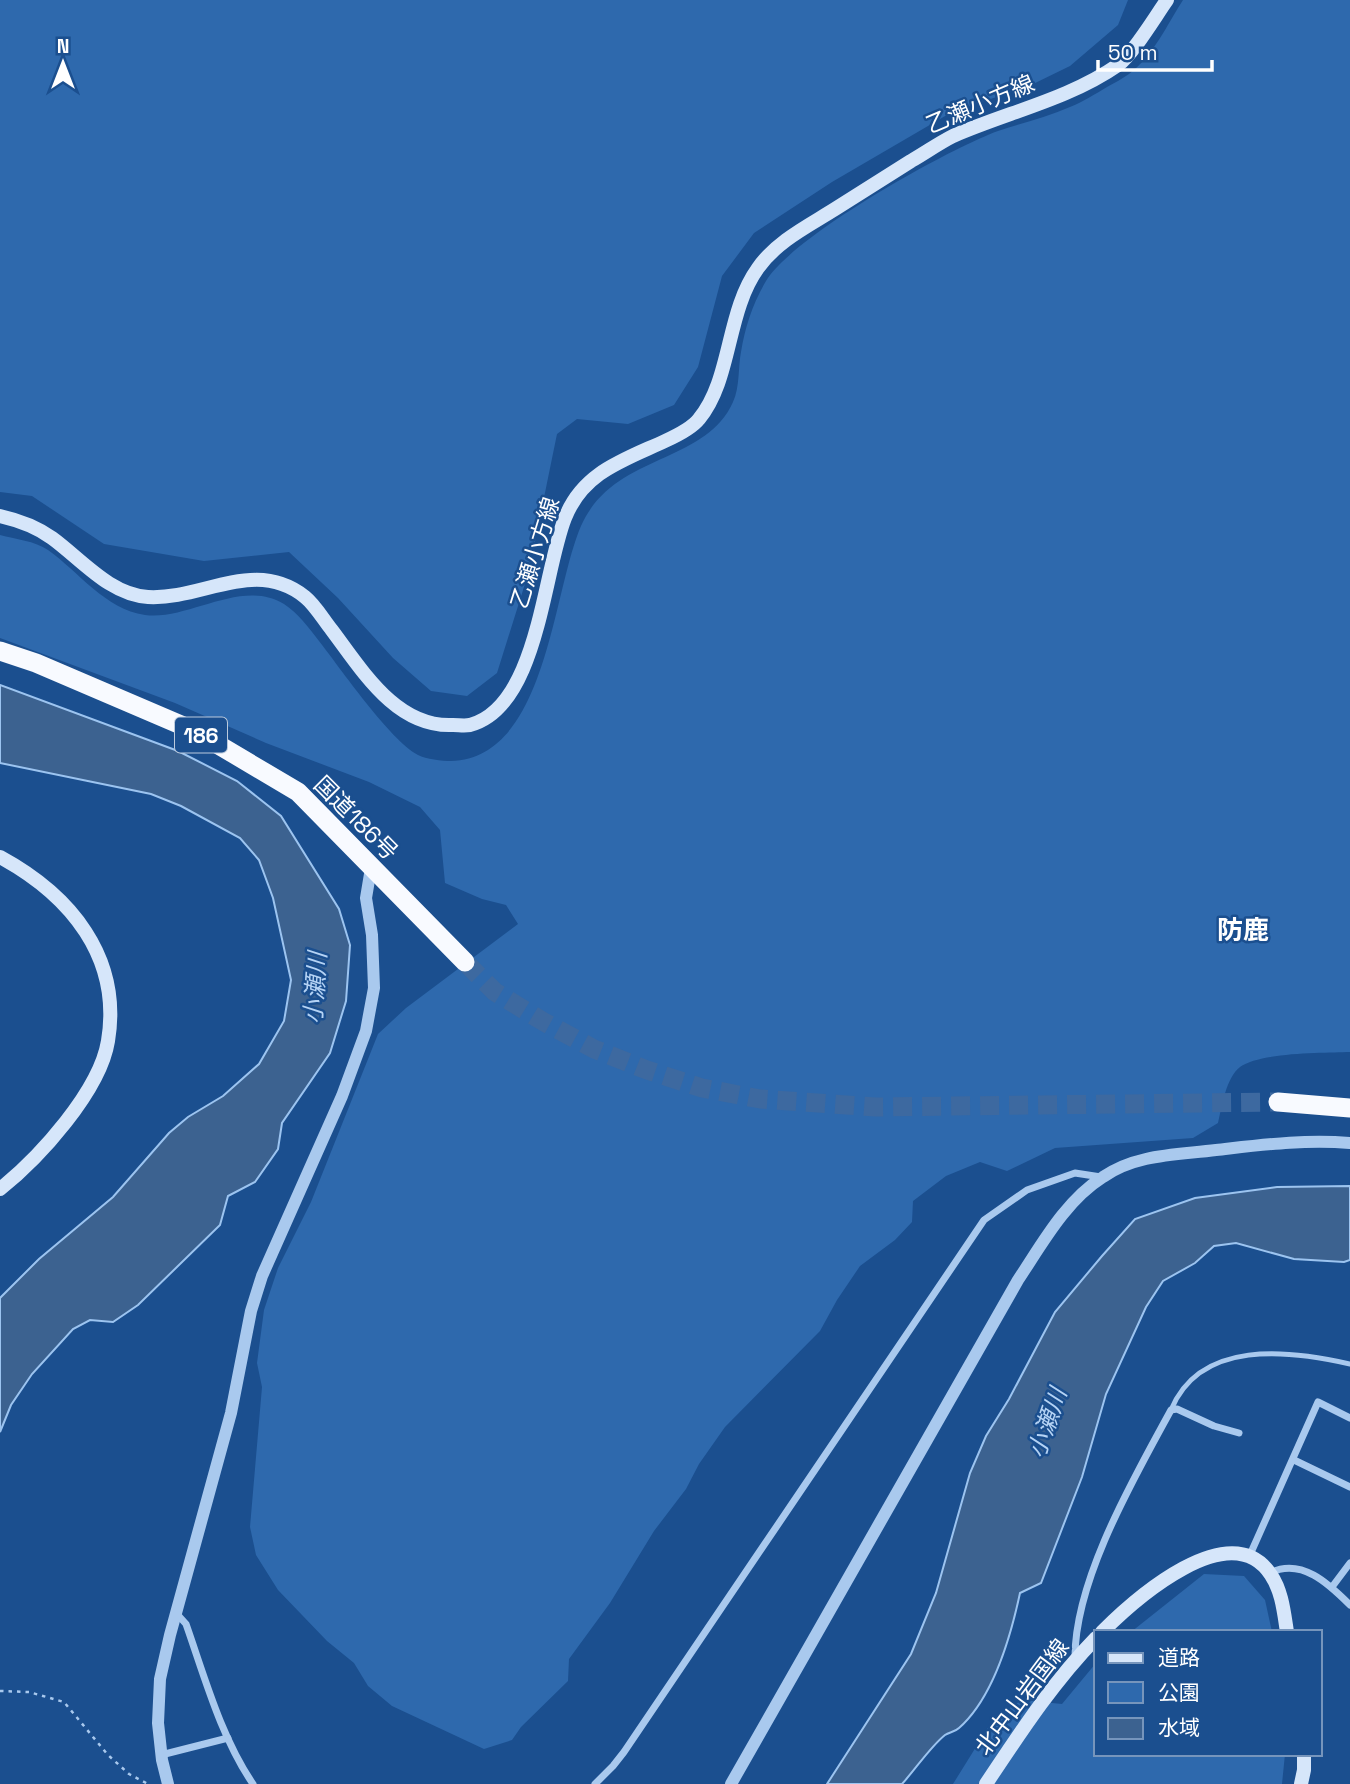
<svg xmlns="http://www.w3.org/2000/svg" width="1350" height="1784" font-family="'Space Grotesk','Noto Sans JP',sans-serif">
	<style>
		.green { fill: #2e69ad }
		.water { fill: #3c6290; stroke: #9cc4f0; stroke-width: 2 }
		.lines { fill: none; stroke-linecap: round; stroke-linejoin: round }
		.trunk-tunnel { stroke: #3d69a0; stroke-width: 19; stroke-dasharray: 19 10; stroke-linecap: butt }
		.path { stroke: #a9c9ee; stroke-width: 2.5; stroke-dasharray: 3.5 5; stroke-linecap: butt }
		.service { stroke: #a9c9ee; stroke-width: 5 }
		.minor { stroke: #a9c9ee; stroke-width: 7 }
		.tertiary { stroke: #a9c9ee; stroke-width: 12 }
		.secondary { stroke: #d6e6fa; stroke-width: 14 }
		.trunk { stroke: #f8faff; stroke-width: 19 }
		.labels { text-anchor: middle; dominant-baseline: central; stroke-width: 5; stroke-linejoin: round; paint-order: stroke }
		.shield { fill: #1b4f8f; stroke: #bbcadd; stroke-width: 2 }
		.shield-label { font-size: 21px; font-weight: bold; fill: #fff }
		.street-label { font-size: 23px; fill: #fff; stroke: #1b4f8f }
		.water-label { font-size: 24px; font-style: italic; fill: #b5d3f5; stroke: #1b4f8f }
		.quarter-label { font-size: 26px; font-weight: bold; fill: #fff; stroke: #1b4f8f }
	</style>
	<rect width="100%" height="100%" fill="#1b4f8f"/>
	<g class="green">
		<path d="M0 0H1128L1118 25 1070 66 1029 86 952 112 832 182 754 233 722 276 698 367 674 405 628 424 577 419 557 434 529 571 497 673 467 696 431 691 393 658 338 598 289 552 204 561 104 544 32 496 0 492Z"/>
		<path d="M1183 0H1350V1052C1325 1053 1260 1052 1240 1067 1226 1078 1222 1106 1218 1123L1193 1138 1055 1148 1007 1171 980 1162 946 1176 913 1201 912 1222 895 1240 860 1266 837 1300 820 1331 725 1427 699 1464 686 1489 654 1531 610 1603 569 1659 568 1681 521 1727 512 1740 484 1749 392 1706 368 1686 354 1663 327 1641 278 1590 256 1555 250 1527 262 1387 257 1363 264 1310 278 1268 311 1202 378 1034 406 1008 518 924 506 905 482 899 445 883 440 830 420 807 369 782 266 743 175 703 0 638V535C15 539 35 541 48 550 79 572 105 609 145 615 188 621 241 578 284 604 298 613 309 628 319 641 341 669 389 739 418 755 426 759 442 761 451 761 547 758 552 593 581 526 613 453 705 465 733 402 740 387 738 367 741 352 745 327 753 303 766 281 793 236 946 150 998 131 1022 123 1047 117 1070 107 1083 102 1095 94 1107 87 1114 83 1122 79 1129 74 1153 56 1167 25 1183 0Z"/>
		<path d="M1204 1574 1244 1576 1265 1600 1272 1632H1131Z"/>
		<path d="M1096 1663V1754H1285L1282 1784H953L994 1718 1022 1700 1062 1704Z"/>
	</g>
	<g class="water">
		<path d="M0 685 178 751 237 781 281 816 339 909 350 945 346 1001 330 1053 282 1123 278 1149 255 1182 228 1196 220 1225 138 1305 113 1322 90 1320 73 1329 32 1374 11 1405 0 1432V1298L39 1259 113 1197 169 1133 188 1117 223 1096 259 1064 284 1021 291 980 273 898 259 860 240 838 181 806 151 794 0 763Z"/>
		<path d="M1350 1186V1260L1344 1262 1294 1259 1236 1243 1214 1246 1195 1263 1163 1281 1146 1307 1106 1394 1082 1477 1041 1583 1020 1593C1011 1635 993 1698 959 1728 955 1732 949 1732 945 1735 930 1747 915 1770 902 1784H827L911 1654 936 1593 970 1473 986 1436 1009 1399 1055 1312 1102 1256 1135 1219 1195 1198 1277 1187Z"/>
	</g>
	<g class="lines">
		<path class="trunk-tunnel" d="M465 962 495 992 544 1022 594 1049 647 1070 702 1088 760 1099 876 1107 1278 1102"/>
		<path class="path" d="M0 1691 29 1692 64 1702 108 1755 129 1774 148 1784"/>
		<path class="service" d="M1171 1410C1200 1339 1289 1350 1350 1364"/>
		<g class="minor">
			<path d="M1294 1460 1350 1487"/>
			<path d="M1249 1557 1318 1402 1350 1418"/>
			<path d="M1270 1573C1301 1557 1329 1584 1350 1605"/>
			<path d="M1332 1587 1350 1563"/>
			<path d="M177 1614 186 1624C205 1678 221 1737 253 1784"/>
			<path d="M1075 1659C1074 1581 1134 1478 1171 1410L1177 1409 1214 1426 1239 1433"/>
			<path d="M161 1755 228 1738"/>
			<path d="M595 1784 613 1766 624 1752 984 1220 1027 1190 1075 1173 1101 1177"/>
		</g>
		<g class="tertiary">
			<path d="M168 1784 162 1760 158 1723 160 1679 170 1635 231 1413 251 1311 262 1276 342 1096 366 1031 374 988 372 935 366 898 371 868"/>
			<path d="M731 1784 1018 1280C1042 1244 1065 1201 1103 1177 1136 1154 1177 1155 1216 1150 1261 1145 1305 1139 1350 1143"/>
		</g>
		<g class="secondary">
			<path d="M0 516C18 520 37 527 52 538 81 559 110 595 148 597 203 600 255 557 305 597 315 605 323 619 331 629 362 670 396 728 453 725 459 725 464 726 470 725 538 707 543 573 565 518 583 472 624 460 665 441 676 436 692 428 699 419 732 379 726 312 758 268 777 241 808 226 835 209 860 193 886 177 911 161 925 153 939 143 953 136 1008 112 1069 99 1118 65 1133 54 1155 17 1167 0"/>
			<path d="M0 857C70 895 122 957 108 1041 100 1091 39 1158 0 1189"/>
			<path d="M1102 1632C1134 1600 1231 1513 1271 1575 1282 1591 1284 1613 1287 1632"/>
			<path d="M986 1784C1020 1733 1053 1682 1096 1638"/>
			<path d="M1301 1784 1304 1770V1754"/>
		</g>
		<g class="trunk">
			<path d="M0 651 36 663 195 731 298 792 465 962"/>
			<path d="M1278 1102 1350 1108"/>
		</g>
	</g>
	<g class="labels">
		<rect class="shield" x="175" y="717.5" width="52" height="35" rx="5"/>
		<g class="shield-label">
			<text x="201" y="735">186</text>
		</g>
		<g class="street-label">
			<text transform="translate(980 104) rotate(-23)">乙瀬小方線</text>
			<text transform="translate(535 553) rotate(-73)">乙瀬小方線</text>
			<text transform="translate(356 818) rotate(45)">国道186号</text>
			<text transform="translate(1022 1697) rotate(-53)">北中山岩国線</text>
		</g>
		<g class="water-label">
			<text transform="translate(315 988) rotate(-86)">小瀬川</text>
			<text transform="translate(1047 1423) rotate(-71)">小瀬川</text>
		</g>
		<g class="quarter-label">
			<text x="1243" y="930">防鹿</text>
		</g>
	</g>
	<rect x="1094" y="1630" width="228" height="126" fill="#1b4f8f" stroke="#7695bc" stroke-width="2"/>
	<rect x="1108" y="1653" width="35" height="10" fill="#d6e6fa" stroke="#7695bc" stroke-width="2"/>
	<text x="1158" y="1665" font-size="21" fill="#ffffff">道路</text>
	<rect x="1108" y="1682" width="35" height="21" fill="#2e69ad" stroke="#7695bc" stroke-width="2"/>
	<text x="1158" y="1700" font-size="21" fill="#ffffff">公園</text>
	<rect x="1108" y="1718" width="35" height="21" fill="#3c6290" stroke="#7695bc" stroke-width="2"/>
	<text x="1158" y="1735" font-size="21" fill="#ffffff">水域</text>
	<g transform="translate(63 63)" stroke="#1b4f8f" stroke-width="5" paint-order="stroke">
	<path d="M0-5L12 26L0 18L-12 26Z" fill="#ffffff"/>
	<text y="-10" font-size="19" font-weight="bold" text-anchor="middle" fill="#ffffff">N</text>
	</g>
	<path d="M1098 60v10h114v-10" fill="none" stroke="#ffffff" stroke-width="3.5"/>
	<text x="1108" y="60" font-size="21" fill="#ffffff" stroke="#1b4f8f" stroke-width="5" paint-order="stroke">50 m</text>
</svg>
